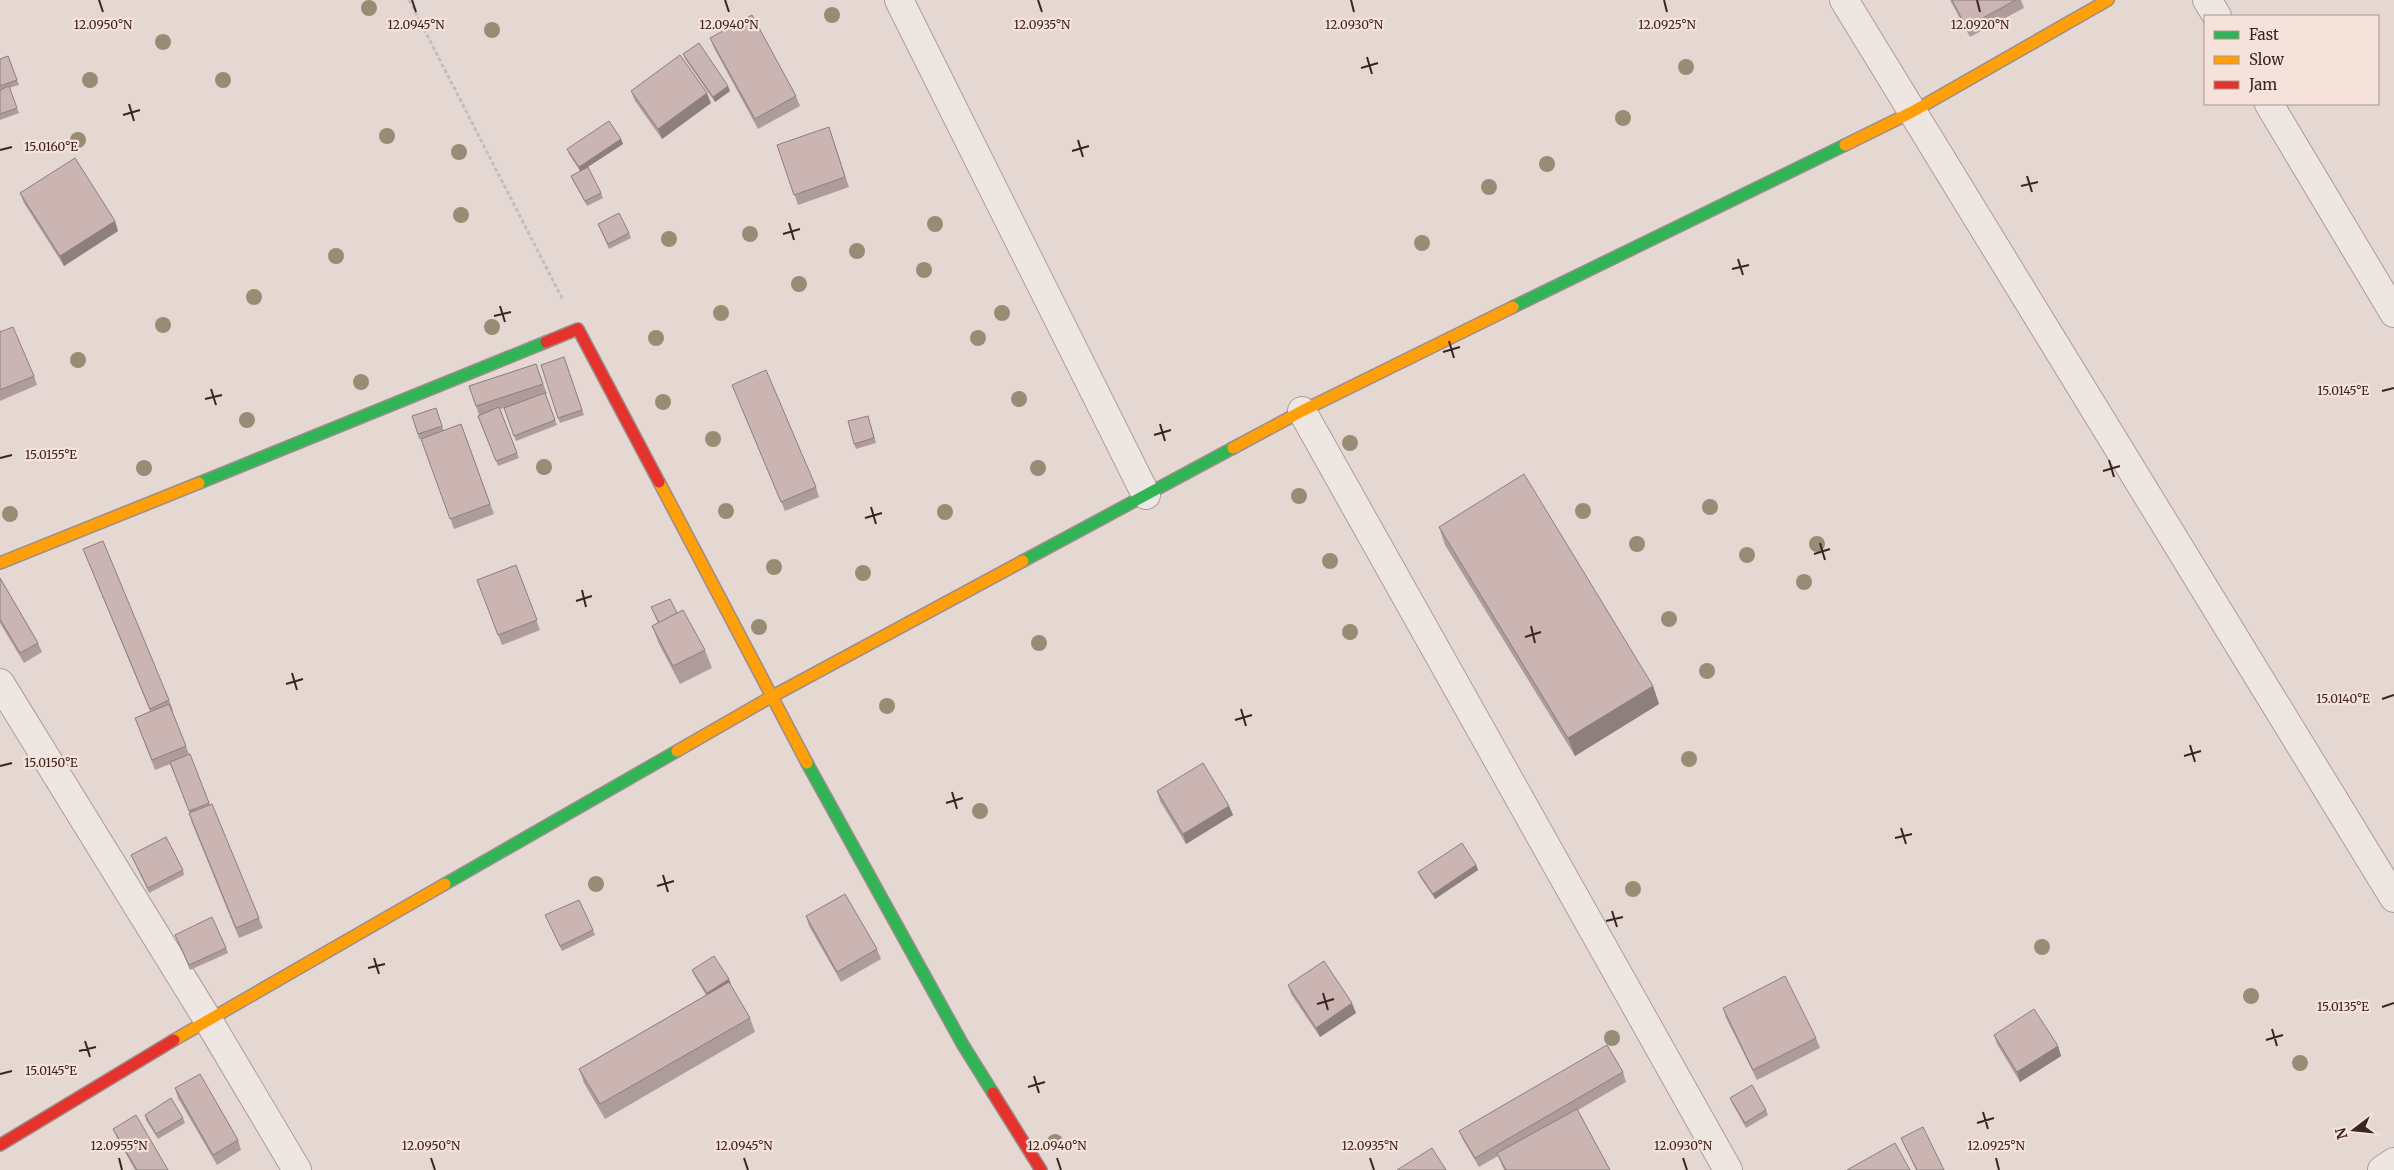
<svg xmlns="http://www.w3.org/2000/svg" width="2394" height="1170" font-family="Merriweather,serif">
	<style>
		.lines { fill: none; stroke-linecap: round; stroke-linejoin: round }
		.street-casing { stroke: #ab9e9a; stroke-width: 30 }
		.fast-casing { stroke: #9b8e8a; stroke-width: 14 }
		.slow-casing { stroke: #9b8e8a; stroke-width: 14 }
		.jam-casing { stroke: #9b8e8a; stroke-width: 14 }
		.path { stroke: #c6bdba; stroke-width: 3; stroke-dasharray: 4 2.5; stroke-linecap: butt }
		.street { stroke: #eee6e3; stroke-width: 28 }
		.fast { stroke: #30b455; stroke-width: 11 }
		.slow { stroke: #ff9f0a; stroke-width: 11 }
		.jam { stroke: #e5322d; stroke-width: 11 }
		.tree { fill: #978d75 }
		.wall { fill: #ae9c9a }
		.shaded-wall { fill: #8d7f7d }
		.building { fill: #cab5b3; stroke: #8d7f7d }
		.ticks { fill: none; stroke: #3b2422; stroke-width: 2 }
		.ticks-label { font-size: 12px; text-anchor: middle; fill: #3b2422; stroke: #f5e2da; stroke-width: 4.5; stroke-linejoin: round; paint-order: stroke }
	</style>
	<rect width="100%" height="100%" fill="#e5d8d2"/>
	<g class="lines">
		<g class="street-casing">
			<g id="street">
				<path d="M899 0 1146 495"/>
				<path d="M1844 0 2394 898"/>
				<path d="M2207 0 2217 16"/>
				<path d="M2269 104 2394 313"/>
				<path d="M1302 411 1728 1170"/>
				<path d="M0 683 208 1020 297 1170"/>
				<path d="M2382 1170 2394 1162"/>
			</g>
		</g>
		<g class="fast-casing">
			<g id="fast">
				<path d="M1513 307 1845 145"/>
				<path d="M199 483 546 342"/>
				<path d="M1023 561 1233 448"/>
				<path d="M807 763 963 1045 993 1093"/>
				<path d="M445 884 677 751"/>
			</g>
		</g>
		<g class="slow-casing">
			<g id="slow">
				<path d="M1845 145 1912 112 2108 0"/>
				<path d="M1233 448 1302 411 1513 307"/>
				<path d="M659 482 807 763"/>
				<path d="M0 563 199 483"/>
				<path d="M677 751 771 697 1023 561"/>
				<path d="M174 1040 445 884"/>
			</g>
		</g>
		<g class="jam-casing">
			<g id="jam">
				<path d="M546 342 578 329 659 482"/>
				<path d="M993 1093 1041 1170"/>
				<path d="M0 1145 174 1040"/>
			</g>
		</g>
		<path class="path" d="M409 0 563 300"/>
		<use href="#street" class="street"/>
		<use href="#fast" class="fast"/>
		<use href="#slow" class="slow"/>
		<use href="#jam" class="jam"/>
	</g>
	<g class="tree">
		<circle cx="369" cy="8" r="8"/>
		<circle cx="832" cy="15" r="8"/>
		<circle cx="492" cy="30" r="8"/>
		<circle cx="163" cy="42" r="8"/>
		<circle cx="1686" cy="67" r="8"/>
		<circle cx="90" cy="80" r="8"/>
		<circle cx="223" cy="80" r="8"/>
		<circle cx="1623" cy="118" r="8"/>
		<circle cx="387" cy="136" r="8"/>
		<circle cx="78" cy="140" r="8"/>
		<circle cx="459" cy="152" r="8"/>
		<circle cx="1547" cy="164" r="8"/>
		<circle cx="1489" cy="187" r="8"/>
		<circle cx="461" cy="215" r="8"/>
		<circle cx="935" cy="224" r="8"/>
		<circle cx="750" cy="234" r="8"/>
		<circle cx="669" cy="239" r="8"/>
		<circle cx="1422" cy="243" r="8"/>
		<circle cx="857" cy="251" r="8"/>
		<circle cx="336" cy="256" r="8"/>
		<circle cx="924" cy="270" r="8"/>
		<circle cx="799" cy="284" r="8"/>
		<circle cx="254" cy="297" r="8"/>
		<circle cx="721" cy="313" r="8"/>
		<circle cx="1002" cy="313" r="8"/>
		<circle cx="163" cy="325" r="8"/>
		<circle cx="492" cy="327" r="8"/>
		<circle cx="656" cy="338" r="8"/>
		<circle cx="978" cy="338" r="8"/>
		<circle cx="78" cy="360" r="8"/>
		<circle cx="361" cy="382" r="8"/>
		<circle cx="1019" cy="399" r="8"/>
		<circle cx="663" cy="402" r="8"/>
		<circle cx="247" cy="420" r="8"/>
		<circle cx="713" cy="439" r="8"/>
		<circle cx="1350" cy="443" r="8"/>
		<circle cx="544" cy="467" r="8"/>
		<circle cx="144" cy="468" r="8"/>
		<circle cx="1038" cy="468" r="8"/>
		<circle cx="1299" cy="496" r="8"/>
		<circle cx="1710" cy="507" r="8"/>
		<circle cx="726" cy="511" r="8"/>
		<circle cx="1583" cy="511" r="8"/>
		<circle cx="945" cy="512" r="8"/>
		<circle cx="10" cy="514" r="8"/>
		<circle cx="1637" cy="544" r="8"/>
		<circle cx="1817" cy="544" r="8"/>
		<circle cx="1747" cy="555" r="8"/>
		<circle cx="1330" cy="561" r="8"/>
		<circle cx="774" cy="567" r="8"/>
		<circle cx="863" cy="573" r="8"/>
		<circle cx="1804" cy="582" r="8"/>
		<circle cx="1669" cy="619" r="8"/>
		<circle cx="759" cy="627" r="8"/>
		<circle cx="1350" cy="632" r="8"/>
		<circle cx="1039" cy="643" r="8"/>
		<circle cx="1707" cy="671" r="8"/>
		<circle cx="887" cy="706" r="8"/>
		<circle cx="1689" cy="759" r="8"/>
		<circle cx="980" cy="811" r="8"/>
		<circle cx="596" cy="884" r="8"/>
		<circle cx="1633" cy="889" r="8"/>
		<circle cx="2042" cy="947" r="8"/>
		<circle cx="2251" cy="996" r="8"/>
		<circle cx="1612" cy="1038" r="8"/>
		<circle cx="2300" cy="1063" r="8"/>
		<circle cx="1055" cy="1142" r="8"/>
	</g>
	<g class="wall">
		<path d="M1950 0H2021L2024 8 1970 37Z"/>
		<path d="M710 38 796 96 800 106 758 129 714 48Z"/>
		<path d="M683 54 730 91 715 102 685 59Z"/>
		<path d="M8 56 19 85 9 88 19 113 0 120V59Z"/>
		<path d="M631 91 711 103 662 139 635 101Z"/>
		<path d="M829 127 849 187 798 205 777 145Z"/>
		<path d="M621 139 623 144 586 168 601 193 603 198 587 206 573 181 571 176 580 171 569 154 567 149Z"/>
		<path d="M20 193 115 221 118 231 64 266 24 203Z"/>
		<path d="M598 224 629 233 631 238 609 249Z"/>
		<path d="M0 329 1 332 34 376 37 385 0 401Z"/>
		<path d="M564 357 584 415 560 423 558 418Z"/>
		<path d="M536 364 547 394H545L557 425 516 441 504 408 500 409 519 458 498 466 478 416 479 415 469 386Z"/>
		<path d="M732 385 816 487 819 497 785 511Z"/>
		<path d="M436 408 444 431 461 424 494 514 454 529 421 439 429 436 419 439 412 416Z"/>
		<path d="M868 416 876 443 856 449 854 444Z"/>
		<path d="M1439 527 1653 686 1659 704 1575 756 1445 545Z"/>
		<path d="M83 549 169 700 173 710H172L189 754H190L210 805 263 928 239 938 192 823 189 813H190L170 764 155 770 135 718 150 711Z"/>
		<path d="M516 565 540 630 502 645 477 580Z"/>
		<path d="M0 578 38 643 42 652 24 663 0 623Z"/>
		<path d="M651 607 677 613 705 650 712 668 680 684 659 644 652 626 658 623Z"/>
		<path d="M1157 791 1229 806 1233 815 1186 844 1160 801Z"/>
		<path d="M131 855 183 870 184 875 149 893Z"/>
		<path d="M1476 865 1478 870 1435 899 1420 877 1418 872Z"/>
		<path d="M545 915 593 930 595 935 562 951Z"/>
		<path d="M806 916 877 949 881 959 841 982 809 926Z"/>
		<path d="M175 935 226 948 228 953 190 970Z"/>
		<path d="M692 970 729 979 730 984 750 1018 755 1032 605 1119 584 1083 579 1069 706 995 694 975Z"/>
		<path d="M1288 985 1356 1013 1320 1037 1291 994Z"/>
		<path d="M1723 1008 1816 1038 1820 1048 1757 1080 1726 1018Z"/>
		<path d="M1994 1035 2058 1046 2061 1056 2020 1082 1997 1044Z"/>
		<path d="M1623 1072 1626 1082 1578 1110 1610 1170H1504L1498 1156 1479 1167 1463 1140 1459 1131Z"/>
		<path d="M175 1088 238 1140 241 1150 217 1165 178 1098Z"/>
		<path d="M1730 1098 1766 1110 1768 1115 1746 1128 1732 1103Z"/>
		<path d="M145 1115 183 1118 185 1123 158 1139 146 1120Z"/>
		<path d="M113 1129 168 1170H135L117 1138Z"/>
		<path d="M1901 1138 1944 1170H1916L1905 1147Z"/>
	</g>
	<g class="shaded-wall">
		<path d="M728 86 730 91 715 102 713 97Z"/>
		<path d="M707 93 711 103 662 139 658 129Z"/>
		<path d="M621 139 623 144 580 172 579 167Z"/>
		<path d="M115 221 118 231 64 266 60 256Z"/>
		<path d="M1653 686 1659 704 1575 756 1568 738Z"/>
		<path d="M1229 806 1233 815 1186 844 1183 834Z"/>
		<path d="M1476 865 1478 870 1435 899 1433 894Z"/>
		<path d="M729 979 731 984 708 998 707 993Z"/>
		<path d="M1352 1003 1356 1013 1320 1037 1316 1028Z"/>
		<path d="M2058 1046 2061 1056 2020 1082 2017 1072Z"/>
	</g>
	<g class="building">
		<path d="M1952 0H2016L1966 27Z"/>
		<path d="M752 15 796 96 755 119 710 38Z"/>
		<path d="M699 43 728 86 713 97 683 54Z"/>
		<path d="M680 55 707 93 658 129 631 91Z"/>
		<path d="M8 56 17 80 0 86V59Z"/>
		<path d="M9 86 17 108 0 114V90Z"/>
		<path d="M609 121 621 139 579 167 567 149Z"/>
		<path d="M829 127 845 177 794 195 777 145Z"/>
		<path d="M75 158 115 221 60 256 20 193Z"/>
		<path d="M588 167 601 193 585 201 571 176Z"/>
		<path d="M619 213 629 233 608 244 598 224Z"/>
		<path d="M13 327 34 376 0 390V332Z"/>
		<path d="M564 357 582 410 558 418 541 365Z"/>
		<path d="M536 364 543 384 476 406 469 386Z"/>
		<path d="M766 370 816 487 781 502 732 385Z"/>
		<path d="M545 393 555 420 514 436 504 408Z"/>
		<path d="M499 407 517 453 496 461 478 416Z"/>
		<path d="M436 408 442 426 418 434 412 416Z"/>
		<path d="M868 416 874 438 854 444 848 421Z"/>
		<path d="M461 424 490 504 450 519 421 439Z"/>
		<path d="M1524 474 1653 686 1568 738 1439 527Z"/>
		<path d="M103 541 169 700 150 709 83 549Z"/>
		<path d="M516 565 537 620 498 635 477 580Z"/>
		<path d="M0 578 38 643 20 653 0 619Z"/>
		<path d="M670 599 677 613 659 623 651 607Z"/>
		<path d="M683 610 705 650 673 666 652 626Z"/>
		<path d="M169 704 186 746 152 760 135 718Z"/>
		<path d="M190 754 209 803 189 811 170 762Z"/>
		<path d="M1203 763 1229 806 1183 834 1157 791Z"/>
		<path d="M212 804 259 918 236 928 189 813Z"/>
		<path d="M166 837 183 870 148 888 131 855Z"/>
		<path d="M1462 843 1476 865 1433 894 1418 872Z"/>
		<path d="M845 894 877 949 837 972 806 916Z"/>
		<path d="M579 900 593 930 560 946 545 915Z"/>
		<path d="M212 917 226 948 189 965 175 935Z"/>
		<path d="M714 956 729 979 707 993 692 970Z"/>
		<path d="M1324 961 1352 1003 1316 1028 1288 985Z"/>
		<path d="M1785 976 1816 1038 1753 1070 1723 1008Z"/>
		<path d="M729 982 750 1018 600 1104 579 1069Z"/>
		<path d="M2034 1009 2058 1046 2017 1072 1994 1035Z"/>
		<path d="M1607 1045 1623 1072 1475 1158 1459 1131Z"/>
		<path d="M200 1074 238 1140 213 1155 175 1088Z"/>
		<path d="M1752 1085 1766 1110 1745 1123 1730 1098Z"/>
		<path d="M171 1098 183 1118 156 1134 145 1115Z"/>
		<path d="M1577 1109 1610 1170H1506L1497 1153Z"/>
		<path d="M136 1115 168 1170H137L113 1129Z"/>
		<path d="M1923 1127 1944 1170H1917L1901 1138Z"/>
		<path d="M1895 1143 1910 1170H1847Z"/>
		<path d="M1432 1148 1446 1170H1397Z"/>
	</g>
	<path class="ticks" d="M99 0 103 12M412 0 416 12M725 0 729 12M1038 0 1042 12M1351 0 1354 12M1664 0 1667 12M1977 0 1980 12M1367 57 1372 74M1361 68 1378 63M129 104 134 121M123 115 140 110M1078 140 1083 157M0 150 12 147M1072 151 1089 146M2027 176 2032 192M2021 186 2038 182M789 223 794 240M783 234 800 229M1738 259 1743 275M1732 269 1749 265M500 306 505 322M494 316 511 312M1449 341 1454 358M1443 352 1460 347M211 389 216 405M2382 391 2394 388M205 399 222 395M1160 424 1165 441M1154 435 1171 430M0 458 12 455M2109 460 2114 477M2103 471 2120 466M871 507 876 524M865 518 882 513M1820 543 1825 560M1814 554 1830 549M582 590 586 607M576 601 592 596M1531 626 1535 643M1525 637 1541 632M292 673 297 690M286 684 303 679M2382 699 2394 695M1241 709 1246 726M1235 720 1252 715M2190 745 2195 762M2184 756 2201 751M0 766 12 763M952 792 957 809M946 803 963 798M1901 828 1906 844M1895 838 1912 834M663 875 668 892M657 886 674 881M1612 911 1617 927M1606 921 1623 917M374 958 379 974M368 968 385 964M1323 993 1328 1010M1317 1004 1334 999M2382 1007 2394 1003M2272 1029 2277 1046M2266 1040 2283 1035M85 1041 90 1057M79 1051 96 1047M0 1074 12 1071M1034 1076 1039 1093M1028 1087 1045 1082M1983 1112 1988 1129M1977 1123 1994 1118M119 1158 122 1170M431 1158 435 1170M744 1158 748 1170M1057 1158 1061 1170M1370 1158 1374 1170M1683 1158 1687 1170M1996 1158 1999 1170"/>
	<g class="ticks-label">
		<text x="103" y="29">12.0950°N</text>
		<text x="416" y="29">12.0945°N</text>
		<text x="729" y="29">12.0940°N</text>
		<text x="1042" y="29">12.0935°N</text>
		<text x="1354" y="29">12.0930°N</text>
		<text x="1667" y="29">12.0925°N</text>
		<text x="1980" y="29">12.0920°N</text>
		<text x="51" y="151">15.0160°E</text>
		<text x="2343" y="395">15.0145°E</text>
		<text x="51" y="459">15.0155°E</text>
		<text x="2343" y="703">15.0140°E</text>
		<text x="51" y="767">15.0150°E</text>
		<text x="2343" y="1011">15.0135°E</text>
		<text x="51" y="1075">15.0145°E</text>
		<text x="119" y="1150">12.0955°N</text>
		<text x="431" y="1150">12.0950°N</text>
		<text x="744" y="1150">12.0945°N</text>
		<text x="1057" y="1150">12.0940°N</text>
		<text x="1370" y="1150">12.0935°N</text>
		<text x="1683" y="1150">12.0930°N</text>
		<text x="1996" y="1150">12.0925°N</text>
	</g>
	<rect x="2204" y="15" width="175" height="90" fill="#f5e2da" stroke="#ab9690"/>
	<rect x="2214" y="31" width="25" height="8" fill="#30b455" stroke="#ab9690"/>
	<text x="2249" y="40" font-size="15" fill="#3b2422">Fast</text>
	<rect x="2214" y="56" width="25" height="8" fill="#ff9f0a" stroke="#ab9690"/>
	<text x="2249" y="65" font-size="15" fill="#3b2422">Slow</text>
	<rect x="2214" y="81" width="25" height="8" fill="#e5322d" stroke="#ab9690"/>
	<text x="2249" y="90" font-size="15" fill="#3b2422">Jam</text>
	<g transform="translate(2354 1130) rotate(254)" stroke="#f5e2da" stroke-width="4" paint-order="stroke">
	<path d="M0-4L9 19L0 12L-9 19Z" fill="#3b2422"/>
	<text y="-8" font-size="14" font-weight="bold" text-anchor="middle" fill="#3b2422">N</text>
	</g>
</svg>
